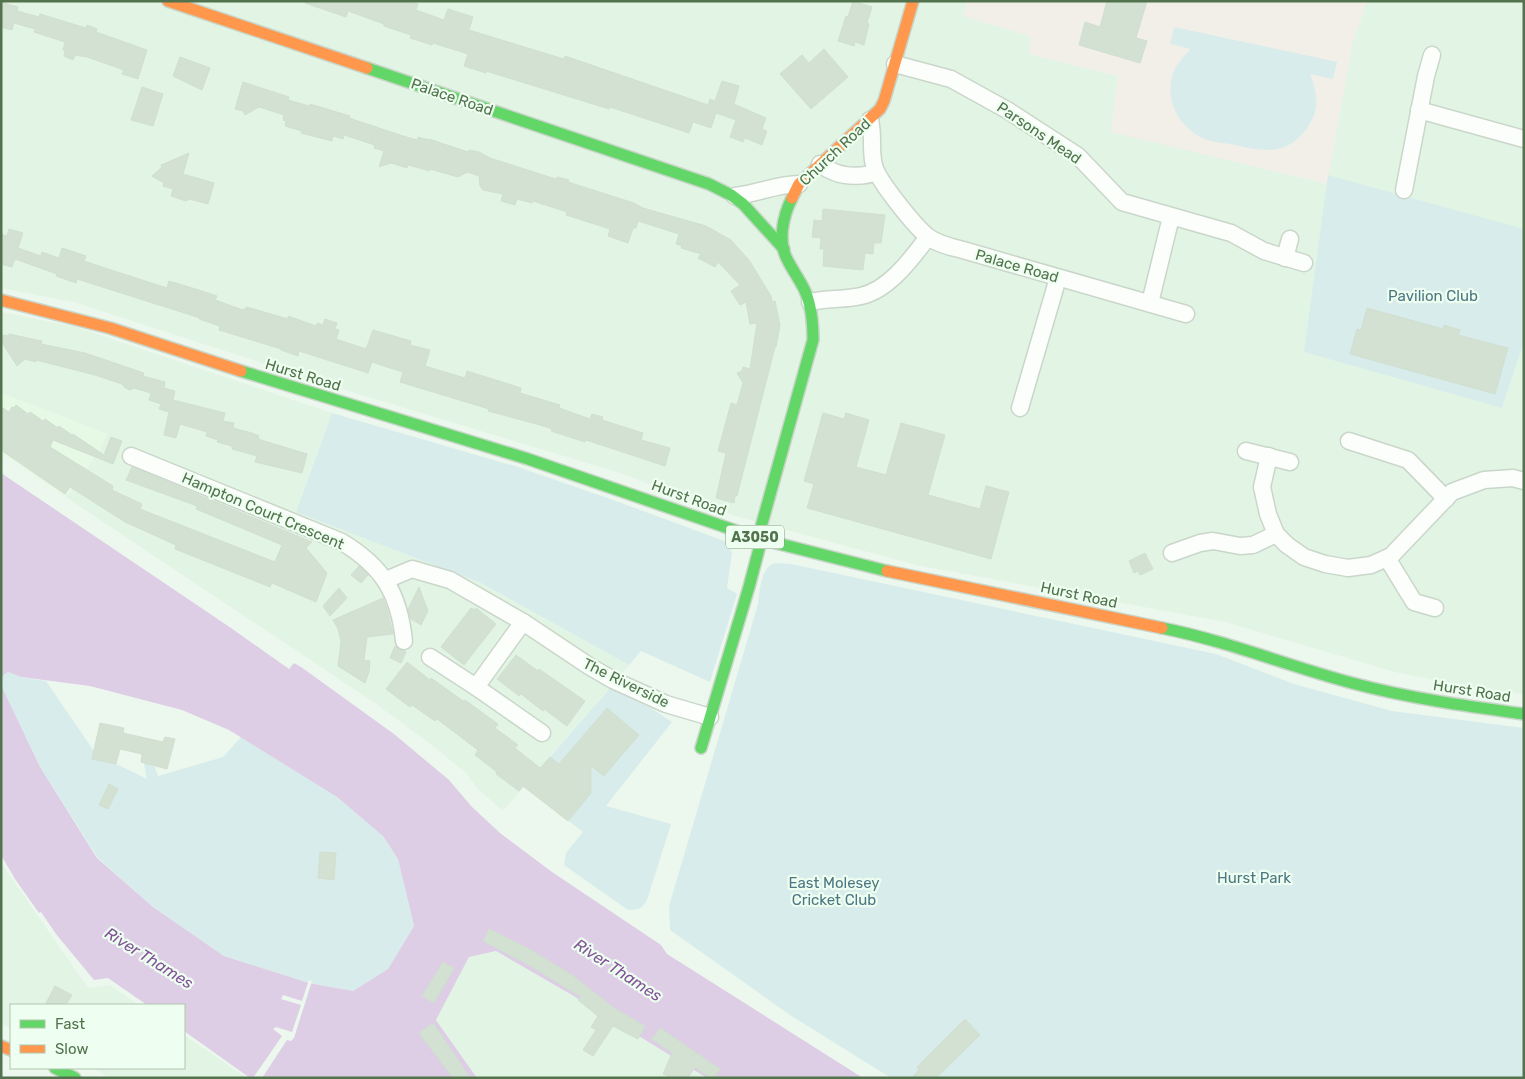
<svg xmlns="http://www.w3.org/2000/svg" width="1525" height="1079" font-family="Rubik,sans-serif">
	<style>
		.residential { fill: #e2f5e4 }
		.commercial { fill: #e6f9e4 }
		.education { fill: #f2eee8 }
		.green { fill: #d8edeb }
		.water { fill: #ddcee6 }
		.pier { fill: #ecf7ee }
		.building { fill: #d2e1d2; stroke: #d0dfd0 }
		.lines { fill: none; stroke-linecap: round; stroke-linejoin: round }
		.street-casing { stroke: #c9d6c9; stroke-width: 19 }
		.fast-casing { stroke: #c8d5c8; stroke-width: 14 }
		.slow-casing { stroke: #c8d5c8; stroke-width: 14 }
		.street { stroke: #fcfefc; stroke-width: 16 }
		.fast { stroke: #63d668; stroke-width: 11 }
		.slow { stroke: #ff974d; stroke-width: 11 }
		.labels { text-anchor: middle; dominant-baseline: central; stroke-width: 4.5; stroke-linejoin: round; paint-order: stroke }
		.shield { fill: #eefef0; stroke: #819d7e; stroke-width: 1 }
		.shield-label { font-size: 14px; font-weight: bold; fill: #52734d }
		.street-label { font-size: 15px; fill: #52734d; stroke: #eefef0 }
		.park-label { font-size: 15px; fill: #4c7784; stroke: #eefef0 }
		.water-label { font-size: 16px; font-style: italic; fill: #835299; stroke: #eefef0 }
	</style>
	<rect width="100%" height="100%" fill="#ecf7ee"/>
	<g class="residential">
		<path d="M1 1H968L964 16 1031 36 1029 54 1118 76 1111 131 1327 184 1352 45 1367 1H1524V694L1477 689 1395 672 1225 622 916 565 735 516 617 472 345 390 77 303 1 288Z"/>
		<path d="M1 312 76 327 332 413 296 511 481 583 629 665 503 811 478 789 466 773 429 743 375 703 66 497 100 450 107 434 1 393Z"/>
		<path d="M1 863 88 988 109 985 139 1005H11V1028L1 1024Z"/>
		<path d="M496 951 572 995 707 1078H477L436 1020 469 957Z"/>
		<path d="M184 1035 247 1078H109L94 1068H184Z"/>
	</g>
	<path class="commercial" d="M1 393 107 434 100 450 66 497 1 453Z"/>
	<path class="education" d="M968 1H1367L1352 45 1327 184 1111 132 1118 76 1029 54 1030 36 963 16Z"/>
	<g class="green">
		<path d="M1174 27 1337 62 1333 79 1310 74C1317 91 1320 109 1309 125 1289 157 1263 152 1231 144 1222 143 1212 142 1205 139 1178 128 1162 96 1175 69 1179 61 1185 55 1191 49L1170 44Z"/>
		<path d="M1328 175 1524 229V342L1502 408 1304 352Z"/>
		<path d="M332 413 518 467 616 501 727 542 732 553 727 588 737 594 710 682 641 651 629 665 481 583 296 512Z"/>
		<path d="M775 563 791 564 1216 654 1294 684 1392 711 1524 728V1078H891L790 1015 670 930 669 906 758 604C760 590 760 568 775 563Z"/>
		<path d="M8 672 21 677 46 681 96 754 147 779 143 759 153 762 158 776 223 757 241 737 337 797 383 836 398 859 414 926 388 969 353 991 309 983 224 956 153 907 98 858 40 767 1 685V677Z"/>
		<path d="M610 688 651 708 672 722 606 806 671 824 647 900C642 909 638 910 628 910L564 865 566 853 583 832 524 787Z"/>
	</g>
	<path class="water" d="M1 473 231 628 289 669 294 663 301 667 394 734 449 780 472 807 500 833 552 872 661 945 667 954 863 1078H707L572 995 496 951 469 957 436 1020 477 1078H250L184 1031V1005H147L108 978 94 980 56 934 41 912 39 913 15 879 1 855V685L40 767 97 858 153 907 224 956 309 983 353 991 388 969 414 926 398 859 383 836 337 797 229 730 182 710 90 686 21 677 8 672 1 677Z"/>
	<path class="pier" d="M309 980 312 981 294 1038 291 1041 287 1040 262 1078H253L282 1036 273 1029 276 1027 292 1032 301 1005 281 999 283 995 302 1001Z"/>
	<g class="building">
		<path d="M305 1H410L418 4 416 10 444 20 448 9 473 17 469 30 564 59 565 56 708 105 710 99 715 101 722 81 739 86 734 104 766 118 762 129 767 131 762 145 745 138 743 142 730 137 736 120 716 113 711 128 693 122 689 133 610 107 609 109 486 71V73L464 66 468 54 433 43 432 45 410 38 411 35 384 26V24L348 11 346 17 305 3Z"/>
		<path d="M853 1 872 7 867 23 869 24 864 45 855 42 854 46 838 41 846 16 848 17Z"/>
		<path d="M1107 1H1147L1136 38 1147 41 1140 63 1079 45 1085 22 1100 27Z"/>
		<path d="M1 2 18 7 17 11 39 17 40 14 86 28 87 25 97 29 96 32 147 50 138 79 122 74 124 70 87 57 75 55 73 60 64 56 65 51 63 50 65 42 34 32 35 29 14 23 12 30 1 27Z"/>
		<path d="M824 49 848 77 811 109 780 74 802 55 809 63Z"/>
		<path d="M180 57 210 68 202 90 173 76Z"/>
		<path d="M243 82 289 97 288 100 309 106 310 104 350 116 349 118 403 136 417 140 418 137 429 140V139L468 152 469 150 479 152 490 158 556 179 557 177 569 180 568 182 634 203 643 208 706 226 731 240 749 260 771 296 772 302 775 301 780 325 776 347H775L737 496H735L734 503 716 498 726 453 718 451 731 403 737 405 743 383 737 373 742 371 743 367 750 369 757 323 750 324 746 302 740 305 731 291 740 285 718 262 715 267 698 258 701 254 681 248 682 246 676 244 679 234 638 221 636 228H633L628 243 608 236 610 229 566 215 567 212 533 201 532 203 517 199 515 205 501 201 503 194 483 190 480 186 479 176 467 172 458 177 430 169V171L408 165 407 168 391 163 379 167 384 151 374 148 375 145 344 135 343 139 333 136 332 141 301 133 302 131 285 126 286 121 283 120 284 115 259 107 245 115 243 111 235 109Z"/>
		<path d="M142 87 163 94 153 126 131 120Z"/>
		<path d="M189 153 183 174 214 183 208 204 189 199 186 201 171 196 173 189 163 186 164 183 152 176 162 167 161 165Z"/>
		<path d="M823 209 885 215 881 243H874L873 254 865 253 863 270 823 266 824 249H820L821 238 812 237 814 220 822 221Z"/>
		<path d="M9 229 23 233 18 248 41 256 42 252 59 258 62 248 86 256 84 261 105 268 167 288 169 281 199 290 217 296 215 300 243 310 247 307 288 319V316L316 326 317 323 323 325 325 319 337 323 335 329 339 330 336 339 366 349 373 330 411 341 410 345 430 350 425 366 465 378 467 371 499 381 521 388 520 393 560 405 559 408 590 419 592 414 603 417 602 420 643 433 641 440 670 448 665 466 586 440 585 442 551 431 552 429 540 425 488 411 489 409 400 382 403 372 387 367 372 362 368 373 299 351 298 356 281 350V349L219 330 220 326 199 319 200 318 77 279 76 283 56 276 57 274 15 259 12 267 1 264V234L7 236Z"/>
		<path d="M1367 308 1443 329 1444 325 1460 330 1458 335 1508 348 1495 394 1350 354 1357 329 1361 330Z"/>
		<path d="M9 334 42 341 41 344 85 353 144 373 143 376 165 382 164 388 175 391 173 400 225 413 223 421 234 423 233 428 252 433 259 436 258 439 307 454 302 473 255 462 257 456 232 449V446L217 442 218 440 206 436 207 432 180 424 176 438 164 435 169 412 159 409 161 404 149 400 151 393 134 388 130 390 125 388 122 384 95 375 36 360V362L25 359 17 366 1 341V335L9 336Z"/>
		<path d="M16 405 28 414 30 412 43 421 45 419 58 428 59 426 72 435 73 434 104 455 111 437 122 441 113 464 53 440 50 447 113 486 112 490 142 504 140 509 275 562 282 545 196 509 197 506 126 480 132 467 312 542 306 548 327 573 316 602 272 583 270 587 175 549 176 545 125 522 70 487 65 494 1 450V407L9 412 12 407 14 408Z"/>
		<path d="M823 413 844 419 846 413 869 420 856 467 886 475 901 423 945 435 928 495 980 509 986 486 1009 492 991 559 807 508 814 484 804 481Z"/>
		<path d="M1145 553 1153 569 1140 575 1138 571 1134 573 1129 561Z"/>
		<path d="M359 566 368 575 361 583 351 575Z"/>
		<path d="M419 587 428 611 421 625 411 619 408 609Z"/>
		<path d="M339 588 347 598 330 616 323 606Z"/>
		<path d="M383 598 388 612 393 634 367 637 364 660 370 661 369 672 365 683 338 666 341 642 338 629 333 620Z"/>
		<path d="M471 608 475 610 476 608 496 624 464 665 441 647Z"/>
		<path d="M395 646 406 652 401 663 390 658Z"/>
		<path d="M516 655 538 671 539 669 585 701 567 726 544 709 543 711 521 694 519 696 497 679Z"/>
		<path d="M407 662 430 680 431 678 463 701 465 700 498 724 495 728 518 745 515 748 540 768 550 757 559 764 607 708 639 735 604 776 591 766V793L568 821 523 786 519 791 496 774 497 772 475 755 478 750 437 719 435 721 412 705 410 707 386 689Z"/>
		<path d="M100 723 124 728 123 733 163 742 165 737 175 739 167 769 141 762 142 754 120 749 116 764 92 759Z"/>
		<path d="M109 784 118 789 108 809 99 805Z"/>
		<path d="M320 852 336 853 334 880 318 878Z"/>
		<path d="M489 929 531 950 572 975 614 1008 645 1026 638 1039 613 1026 593 1056 583 1050 596 1030 591 1027 598 1016 578 1000 581 997 527 964 483 941Z"/>
		<path d="M443 962 454 968 434 1003 422 996Z"/>
		<path d="M55 986 72 995 66 1005H45Z"/>
		<path d="M965 1019 980 1035 936 1078H912L919 1070 917 1067Z"/>
		<path d="M433 1023 459 1061 470 1078H453L419 1033Z"/>
		<path d="M660 1028 720 1069 714 1078H710L695 1067 688 1078H671L663 1074 672 1053 652 1039Z"/>
	</g>
	<g class="lines">
		<g class="street-casing">
			<g id="street">
				<path d="M895 64 951 79 1007 110 1078 156 1122 202 1231 233 1264 251 1304 263"/>
				<path d="M1419 110 1524 139"/>
				<path d="M870 120C874 136 870 150 874 165 877 180 915 226 927 236 937 244 951 247 963 250L1186 314"/>
				<path d="M820 164C824 167 829 170 834 172 846 177 865 177 876 172"/>
				<path d="M1404 190 1426 76 1432 55"/>
				<path d="M735 196C756 194 777 184 799 184"/>
				<path d="M1285 258 1290 239"/>
				<path d="M810 302C827 298 844 300 861 296 889 290 912 258 928 237"/>
				<path d="M1150 303 1171 217"/>
				<path d="M1020 408 1058 278"/>
				<path d="M1349 441 1408 460 1446 499"/>
				<path d="M1246 451 1290 462"/>
				<path d="M131 456 342 542C383 567 399 593 404 641"/>
				<path d="M1269 456 1262 487 1268 514 1276 534 1287 545 1304 557 1325 564 1348 568 1371 565 1391 556 1452 492 1484 480 1513 478 1524 481"/>
				<path d="M1172 553 1200 543 1213 541 1240 546 1253 545 1276 534"/>
				<path d="M1387 558 1414 602 1435 608"/>
				<path d="M386 580 412 569 450 580 523 622 589 666 613 680 666 704 710 717"/>
				<path d="M523 622 476 687 542 733"/>
				<path d="M430 657 476 687"/>
			</g>
		</g>
		<g class="fast-casing">
			<g id="fast">
				<path d="M367 68 709 184 731 195 743 204 784 249"/>
				<path d="M241 371 528 459 760 539 887 571"/>
				<path d="M1162 628C1227 641 1288 666 1352 683 1408 698 1466 706 1524 714"/>
				<path d="M701 748 749 587 759 549 761 527 813 340C813 323 812 307 805 291 800 280 793 271 788 261 777 242 783 216 792 198"/>
				<path d="M55 1068 75 1078"/>
			</g>
		</g>
		<g class="slow-casing">
			<g id="slow">
				<path d="M168 1 367 68"/>
				<path d="M792 198 799 184 880 109 884 101 913 1"/>
				<path d="M1 300 110 328 241 371"/>
				<path d="M887 571 1162 628"/>
				<path d="M1 1046 11 1050"/>
			</g>
		</g>
		<use href="#street" class="street"/>
		<use href="#fast" class="fast"/>
		<use href="#slow" class="slow"/>
	</g>
	<g class="labels">
		<rect class="shield" x="726" y="525.5" width="58" height="23" rx="4"/>
		<g class="shield-label">
			<text x="755" y="537">A3050</text>
		</g>
		<g class="street-label">
			<text transform="translate(452 97) rotate(19)">Palace Road</text>
			<text transform="translate(1039 133) rotate(34)">Parsons Mead</text>
			<text transform="translate(835 152) rotate(-43)">Church Road</text>
			<text transform="translate(1017 266) rotate(16)">Palace Road</text>
			<text transform="translate(303 375) rotate(17)">Hurst Road</text>
			<text transform="translate(689 498) rotate(20)">Hurst Road</text>
			<text transform="translate(263 511) rotate(23)">Hampton Court Crescent</text>
			<text transform="translate(1079 595) rotate(12)">Hurst Road</text>
			<text transform="translate(626 683) rotate(26)">The Riverside</text>
			<text transform="translate(1472 691) rotate(9)">Hurst Road</text>
		</g>
		<g class="park-label">
			<text x="1433" y="296">Pavilion Club</text>
			<text x="1254" y="878">Hurst Park</text>
			<text x="834" y="883">East Molesey<tspan x="834" dy="17">Cricket Club</tspan></text>
		</g>
		<g class="water-label">
			<text transform="translate(149 958) rotate(32)">River Thames</text>
			<text transform="translate(618 970) rotate(33)">River Thames</text>
		</g>
	</g>
	<rect width="1525" height="1079" fill="none" stroke="#52734d" stroke-width="5"/>
	<rect x="10" y="1004" width="175" height="65" fill="#eefef0" stroke="#b0c6af"/>
	<rect x="20" y="1020" width="25" height="8" fill="#63d668" stroke="#b0c6af"/>
	<text x="55" y="1029" font-size="15" fill="#52734d">Fast</text>
	<rect x="20" y="1045" width="25" height="8" fill="#ff974d" stroke="#b0c6af"/>
	<text x="55" y="1054" font-size="15" fill="#52734d">Slow</text>
</svg>
